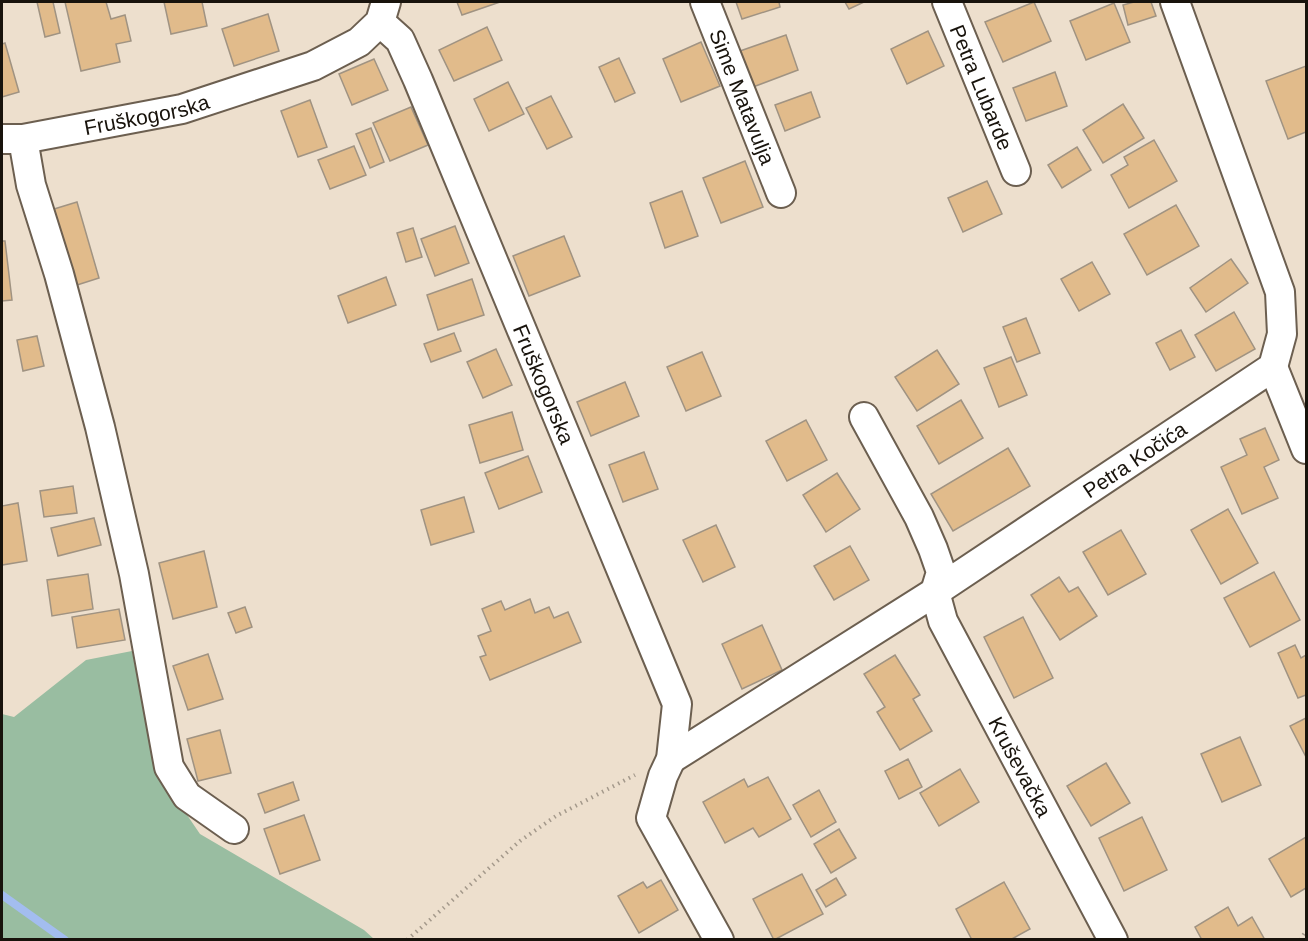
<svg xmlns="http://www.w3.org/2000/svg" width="1308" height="941" font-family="Arial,sans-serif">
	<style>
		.green { fill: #99bda1 }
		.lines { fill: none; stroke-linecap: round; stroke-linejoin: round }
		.stream { stroke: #a3bdef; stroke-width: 8 }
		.building { fill: #e1bb8b; stroke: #a09382; stroke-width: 1.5 }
		.minor-casing { stroke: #6c5f50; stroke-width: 32 }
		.path { stroke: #a4998b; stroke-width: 4; stroke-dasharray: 1.5 4.5; stroke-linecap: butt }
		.minor { stroke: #fff; stroke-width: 28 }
		.labels { text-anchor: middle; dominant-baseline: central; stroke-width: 4.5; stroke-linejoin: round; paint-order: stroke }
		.street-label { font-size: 21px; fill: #18130c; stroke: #eddfcd }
	</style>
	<rect width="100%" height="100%" fill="#eddfcd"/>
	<path class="green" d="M132 651 155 768 200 834 364 930 374 939 2 940V714L14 717 86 660Z"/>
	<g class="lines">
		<path class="stream" d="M2 895 65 940"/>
	</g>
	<g class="building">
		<path d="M37 2H53L60 33 45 37Z"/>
		<path d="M65 2H106L111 19 125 15 131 41 116 44 120 62 81 71Z"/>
		<path d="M164 2H202L207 26 171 34Z"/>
		<path d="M457 2H500L462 15Z"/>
		<path d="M736 2H779L780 7 742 19Z"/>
		<path d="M845 2H864L849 9Z"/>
		<path d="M1034 2 1051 41 1003 62 985 22Z"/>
		<path d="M1134 2H1151L1156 16 1128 25 1123 5Z"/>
		<path d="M1114 3 1130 42 1086 60 1070 21Z"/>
		<path d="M268 14 279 51 234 66 222 29Z"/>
		<path d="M487 27 502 60 454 81 439 50Z"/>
		<path d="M928 31 944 66 907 84 891 49Z"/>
		<path d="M786 35 798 70 753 87 740 51Z"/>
		<path d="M701 42 720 86 681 102 663 59Z"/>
		<path d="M5 43 19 92 2 97V44Z"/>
		<path d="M619 58 635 93 615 102 599 67Z"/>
		<path d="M374 59 388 90 352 105 339 74Z"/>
		<path d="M1306 66V132L1288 139 1266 81Z"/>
		<path d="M1055 72 1067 106 1026 121 1013 88Z"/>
		<path d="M508 82 524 114 489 131 474 99Z"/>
		<path d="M811 92 820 117 785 131 775 105Z"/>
		<path d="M551 96 572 137 547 149 526 108Z"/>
		<path d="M310 100 327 147 298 157 281 111Z"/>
		<path d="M1123 104 1144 138 1103 163 1083 130Z"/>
		<path d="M411 107 428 145 390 161 373 123Z"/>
		<path d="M371 128 384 162 370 168 356 134Z"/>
		<path d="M1154 140 1177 181 1129 208 1111 175 1128 165 1124 157Z"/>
		<path d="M354 146 366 175 330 189 318 160Z"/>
		<path d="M1077 147 1091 170 1062 188 1048 165Z"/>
		<path d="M745 161 763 207 721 223 703 178Z"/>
		<path d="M987 181 1002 214 963 232 948 198Z"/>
		<path d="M682 191 698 236 665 248 650 203Z"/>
		<path d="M77 202 99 278 77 285 54 209Z"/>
		<path d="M1176 205 1199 246 1147 275 1124 234Z"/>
		<path d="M455 226 469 263 435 276 421 239Z"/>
		<path d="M413 228 422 257 406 262 397 233Z"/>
		<path d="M564 236 580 276 529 296 513 256Z"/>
		<path d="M2 241H5L12 300 2 301Z"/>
		<path d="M1231 259 1248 283 1206 312 1190 288Z"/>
		<path d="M1092 262 1110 294 1079 311 1061 279Z"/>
		<path d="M386 277 396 305 348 323 338 296Z"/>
		<path d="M472 279 484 315 438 330 427 295Z"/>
		<path d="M1234 312 1255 349 1216 371 1195 335Z"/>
		<path d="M1026 318 1040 353 1017 362 1003 327Z"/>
		<path d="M1181 330 1195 357 1170 370 1156 343Z"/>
		<path d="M454 333 461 351 431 362 424 344Z"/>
		<path d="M37 336 44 366 23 371 17 340Z"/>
		<path d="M496 349 512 385 483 398 467 362Z"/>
		<path d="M937 350 959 384 917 411 895 377Z"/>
		<path d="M702 352 721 396 686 411 667 367Z"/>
		<path d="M1011 357 1027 395 999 407 984 368Z"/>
		<path d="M625 382 639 416 591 436 577 402Z"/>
		<path d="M961 400 983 438 939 464 917 426Z"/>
		<path d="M512 412 523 450 480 463 469 425Z"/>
		<path d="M806 420 827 460 787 481 766 441Z"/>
		<path d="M1265 428 1279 460 1264 467 1278 498 1242 514 1221 467 1247 455 1240 439Z"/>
		<path d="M1008 448 1030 486 953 531 931 494Z"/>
		<path d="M644 452 658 489 623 502 609 465Z"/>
		<path d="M528 456 542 492 499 509 485 473Z"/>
		<path d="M837 473 860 509 826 532 803 495Z"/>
		<path d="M73 486 77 513 44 517 40 491Z"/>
		<path d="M464 497 474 532 431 545 421 510Z"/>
		<path d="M18 503 27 561 2 565V506Z"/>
		<path d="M1228 509 1258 563 1221 584 1191 530Z"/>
		<path d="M94 518 101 545 58 556 51 528Z"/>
		<path d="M716 525 735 567 703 582 683 540Z"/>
		<path d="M1121 530 1146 574 1108 595 1083 552Z"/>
		<path d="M850 546 869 580 834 600 814 566Z"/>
		<path d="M204 551 217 607 173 619 159 563Z"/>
		<path d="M1274 572 1300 620 1250 647 1224 598Z"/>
		<path d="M88 574 93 609 52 616 47 580Z"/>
		<path d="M1059 577 1069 592 1078 587 1097 616 1060 640 1031 595Z"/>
		<path d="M530 599 535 613 549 607 554 618 568 612 581 642 490 680 480 657 486 655 478 636 491 631 482 609 501 601 505 610Z"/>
		<path d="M245 607 252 627 236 633 228 613Z"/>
		<path d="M119 609 125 640 77 648 72 617Z"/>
		<path d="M1023 617 1053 678 1014 698 984 637Z"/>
		<path d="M762 625 782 670 742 689 722 644Z"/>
		<path d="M1295 645 1301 658 1306 655V695L1298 698 1278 653Z"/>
		<path d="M208 654 223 699 188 710 173 666Z"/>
		<path d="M895 655 920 695 913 699 932 731 900 750 877 712 885 707 864 674Z"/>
		<path d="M1306 718V757L1290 726Z"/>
		<path d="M220 730 231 773 198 781 187 739Z"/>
		<path d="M1240 737 1261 785 1222 802 1201 754Z"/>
		<path d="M908 759 922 787 899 799 885 771Z"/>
		<path d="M1106 763 1130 803 1091 826 1067 786Z"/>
		<path d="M960 769 979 802 939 826 920 793Z"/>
		<path d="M768 777 791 819 759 837 753 828 725 843 703 802 744 779 748 787Z"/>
		<path d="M293 782 299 800 265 813 258 794Z"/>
		<path d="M819 790 836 822 811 837 793 805Z"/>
		<path d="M304 815 320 860 280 874 264 829Z"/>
		<path d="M1142 817 1167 870 1124 891 1099 838Z"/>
		<path d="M839 829 856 858 831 873 814 844Z"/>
		<path d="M1306 837V888L1291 897 1269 859Z"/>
		<path d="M802 874 823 914 774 940 753 899Z"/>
		<path d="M836 878 846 895 826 907 816 890Z"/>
		<path d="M661 880 678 910 639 933 618 896 643 882 647 888Z"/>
		<path d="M1004 882 1030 929 1010 940H972L956 909Z"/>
		<path d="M1228 907 1238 926 1252 917 1265 940H1202L1195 927Z"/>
	</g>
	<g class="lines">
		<g class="minor-casing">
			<g id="minor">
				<path id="s1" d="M705 2 781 193"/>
				<path id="s2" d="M947 2 1016 171"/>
				<path id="s3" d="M380 22 400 40 418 80 677 704 671 759 663 776 651 818 719 940"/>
				<path id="s4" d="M2 139H23L182 109 313 66 359 42 380 22 386 2"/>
				<path d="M23 139 31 185 59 274 100 427 134 574 169 767 187 796 234 829"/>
				<path d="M1273 367 1306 449"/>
				<path d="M864 417 919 517 933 549 941 572 935 592"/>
				<path id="s5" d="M935 592 943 621 1113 940"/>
				<path id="s6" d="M671 759 935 592 1273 367 1282 334 1280 292 1175 2"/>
			</g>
		</g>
		<g class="path">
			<path d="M407 940 520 841 556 816 635 775"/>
			<path d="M1300 940 1306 931"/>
		</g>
		<use href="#minor" class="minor"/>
	</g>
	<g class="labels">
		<g class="street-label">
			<text stroke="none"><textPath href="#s2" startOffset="92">Petra Lubarde</textPath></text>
			<text stroke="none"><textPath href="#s1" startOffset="102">Sime Matavulja</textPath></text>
			<text stroke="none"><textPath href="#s4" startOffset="147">Fruškogorska</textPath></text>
			<text stroke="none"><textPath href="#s3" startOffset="400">Fruškogorska</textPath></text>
			<text stroke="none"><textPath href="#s6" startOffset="552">Petra Kočića</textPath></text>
			<text stroke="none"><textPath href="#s5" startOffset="195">Kruševačka</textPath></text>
		</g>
	</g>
	<rect width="1308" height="941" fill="none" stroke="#18130c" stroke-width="6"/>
</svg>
